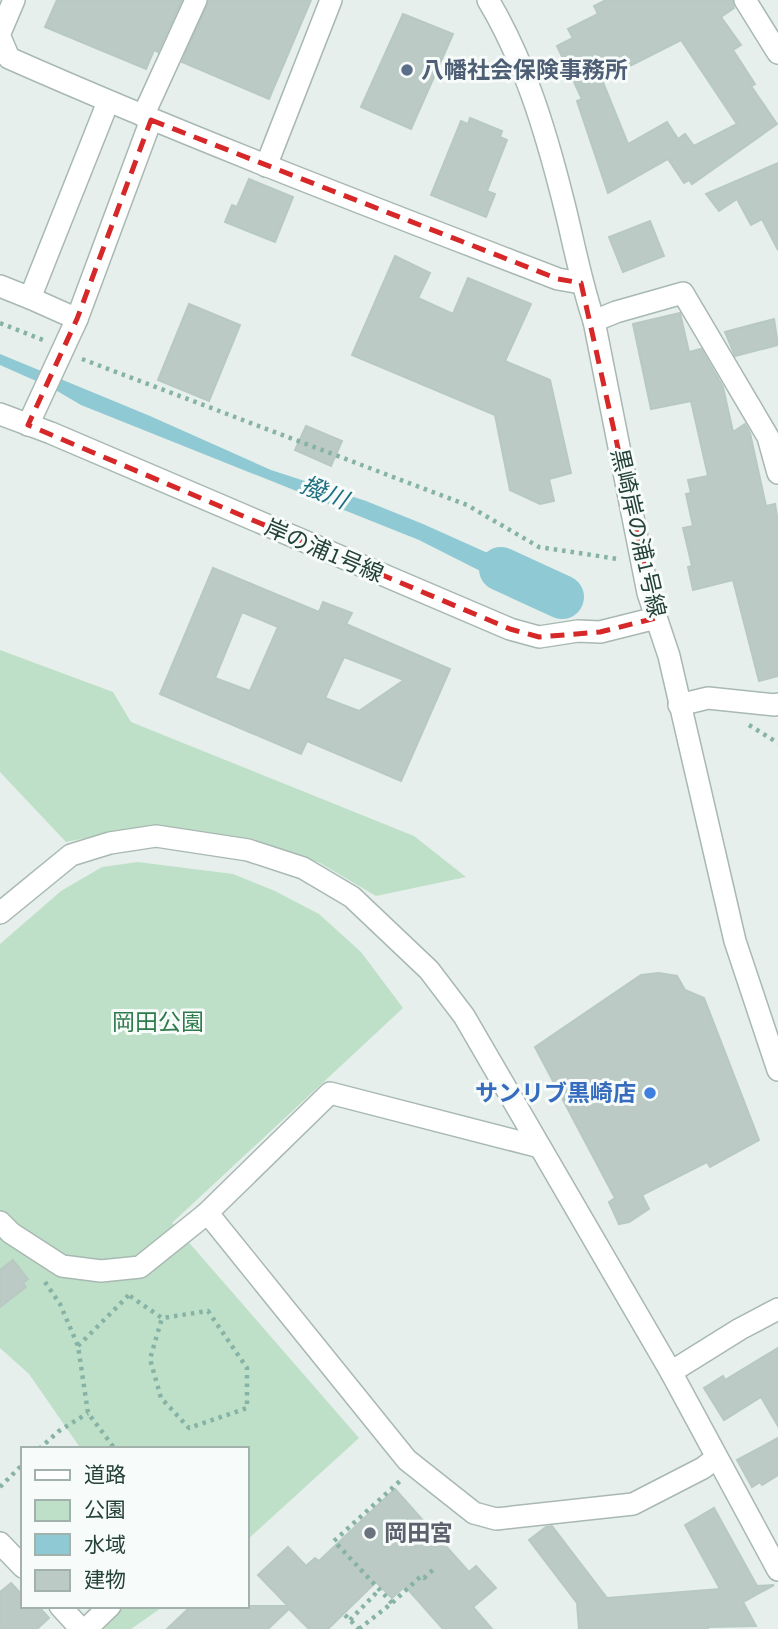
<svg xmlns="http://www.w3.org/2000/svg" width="778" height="1629" font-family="'Source Sans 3','Noto Sans JP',sans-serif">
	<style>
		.green { fill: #bfe0c8 }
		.water { fill: #8ec9d4 }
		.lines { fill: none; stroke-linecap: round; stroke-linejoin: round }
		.river { stroke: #8ec9d4; stroke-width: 44 }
		.building { fill: #bbcac4; stroke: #b8c9c2; stroke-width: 2; fill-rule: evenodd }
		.minor-casing { stroke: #a8b8b2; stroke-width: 24 }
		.path { stroke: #86b3a5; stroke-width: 4.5; stroke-dasharray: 3.5 5; stroke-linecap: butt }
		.minor { stroke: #fff; stroke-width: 21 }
		.marked { fill: none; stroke: #d62828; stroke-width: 5; stroke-dasharray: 14 9; stroke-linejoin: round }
		.service-dot { fill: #5c6f8a; stroke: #f7fbf9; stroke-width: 2.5 }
		.shop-dot { fill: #3f7fe0; stroke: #f7fbf9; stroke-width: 2.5 }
		.worship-dot { fill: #6b7280; stroke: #f7fbf9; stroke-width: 2.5 }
		.labels { text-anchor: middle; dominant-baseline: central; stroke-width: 6; stroke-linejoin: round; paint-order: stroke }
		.service-label { font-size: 23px; font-weight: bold; fill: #4e5e75; stroke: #f7fbf9; text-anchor: start }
		.street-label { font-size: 23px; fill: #24423a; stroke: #f7fbf9 }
		.park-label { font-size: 23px; fill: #2d7a4b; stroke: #f7fbf9 }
		.shop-label { font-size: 23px; font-weight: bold; fill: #366cbe; stroke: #f7fbf9; text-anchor: end }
		.worship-label { font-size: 23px; font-weight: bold; fill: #5b616d; stroke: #f7fbf9; text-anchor: start }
		.water-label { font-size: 24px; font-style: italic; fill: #1c6f80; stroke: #f7fbf9 }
	</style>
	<rect width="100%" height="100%" fill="#e6efeb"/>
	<g class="green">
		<path d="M0 650 113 692 131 722 414 836 466 877 376 896 320 863 254 839 159 826 124 830 66 842 0 772Z"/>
		<path d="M138 862 233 874 275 891 319 914 361 952 403 1008 172 1223 359 1438 247 1540V1449H81L29 1374 0 1348V944L61 891 102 867Z"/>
		<path d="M101 1606H164L131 1629H102L88 1618Z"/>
	</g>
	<path class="water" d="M0 354 150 416 271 470 366 501 423 524 559 585 548 602 516 589 419 540 81 405 52 388 0 365Z"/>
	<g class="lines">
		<path class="river" d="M501 569 562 597"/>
	</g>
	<g class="building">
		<path d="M57 0H182L158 52 154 50 146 69 45 27Z"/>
		<path d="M209 0H311L269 99 182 62Z"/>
		<path d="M606 0H732L734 8 721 17 741 45 733 50 755 84 751 86 777 124 692 184 689 180 684 183 668 159 608 193 577 101 582 99 557 46 573 38 568 29 598 14 594 6ZM681 40 737 124 694 146 685 134 678 139 667 122 628 144 602 80Z"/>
		<path d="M403 14 453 34 411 129 361 107Z"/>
		<path d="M470 118 502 131 500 137 507 140 487 191 495 194 486 217 431 195 461 121 468 124Z"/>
		<path d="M778 163V250L762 219 751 225 737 199 719 211 706 194Z"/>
		<path d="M249 179 293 197 275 242 225 222 232 205 237 207Z"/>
		<path d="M650 221 664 256 623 272 609 237Z"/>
		<path d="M395 256 430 273 418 298 453 314 468 278 531 304 505 361 550 380 571 473 549 479 554 501 540 504 510 490 495 415 352 355Z"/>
		<path d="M189 304 240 325 209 401 158 380Z"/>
		<path d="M680 313 689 352 701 349 723 387 733 432 745 424 750 433 766 506 775 504 778 522V676L759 681 733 580 693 590 688 567 692 566 683 528 693 526 686 494 691 493 688 480 708 476 691 401 651 409 633 324Z"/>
		<path d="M774 319 778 345 735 356 725 332Z"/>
		<path d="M306 426 342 441 331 466 295 450Z"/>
		<path d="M213 568 319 612 323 602 352 613 346 624 450 669 401 781 307 741 301 754 160 694ZM242 612 278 627 250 691 215 678ZM344 657 404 680 359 711 325 698Z"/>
		<path d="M659 973 677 976 685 990 704 998 759 1140 710 1167 707 1162 642 1195 649 1209 629 1222 619 1224 609 1202 615 1198 535 1047 641 975Z"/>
		<path d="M13 1260 28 1279 23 1283 26 1287 0 1307V1270Z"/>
		<path d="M778 1348V1426L761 1397 724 1420 704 1388 723 1376 725 1380Z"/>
		<path d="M778 1438V1475L762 1485 760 1482 752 1487 737 1460Z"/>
		<path d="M395 1489 469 1572 476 1566 496 1588 473 1607 492 1629H443L405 1586 392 1598 376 1582 328 1629H309L289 1609 268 1629H167L191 1606H288L258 1575 288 1547 306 1566 315 1558 319 1561Z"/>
		<path d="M714 1508 757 1586 774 1585 743 1602 756 1626 708 1627V1629H579L577 1603 529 1540 546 1527 552 1526 607 1598 720 1589 685 1525Z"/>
		<path d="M11 1583 23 1596V1606H38L49 1618 37 1629H0V1592Z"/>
	</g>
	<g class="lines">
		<g class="minor-casing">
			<g id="minor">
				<path d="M488 0C524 60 545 129 562 196 573 238 580 280 594 321L648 593 669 656 735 941 778 1070"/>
				<path d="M745 0 778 53"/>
				<path d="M0 33 14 0"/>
				<path d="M0 37 9 58C190 138 374 208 558 279L581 283"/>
				<path d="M143 116 196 0"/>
				<path d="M266 166 331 0"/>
				<path d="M0 286 30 298"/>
				<path d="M77 319 30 298 108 102"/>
				<path d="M594 321 616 312 683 293 768 437 778 473"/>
				<path d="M0 414 51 433 510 629 539 637 578 631 600 632 656 618"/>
				<path d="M28 425 77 319 151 120"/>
				<path d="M679 705 708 698 775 705 778 704"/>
				<path d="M0 913 71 855 110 843 156 836 248 850 303 868 352 897 429 970 464 1016 671 1372 778 1570"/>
				<path d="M206 1214 214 1221 407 1460 474 1513 496 1519 633 1504 703 1468 716 1458"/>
				<path d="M0 1222 11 1233 62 1266 101 1271 140 1267 206 1214 330 1093 540 1147"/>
				<path d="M671 1372 740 1329 778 1309"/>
				<path d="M0 1543 23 1567"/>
				<path d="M60 1606 81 1629"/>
				<path d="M86 1629 110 1606"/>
			</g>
		</g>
		<g class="path">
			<path d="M0 323 43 340"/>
			<path d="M82 359 467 505 539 547 618 559"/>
			<path d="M749 725 778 743"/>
			<path d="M45 1282 60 1304 78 1346 88 1413 115 1449"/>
			<path d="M130 1296 162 1318 208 1311 247 1368V1408L189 1428 161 1398 150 1359 162 1318"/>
			<path d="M78 1346 130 1294"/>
			<path d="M39 1449 59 1431 88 1413"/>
			<path d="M0 1487 23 1464"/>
			<path d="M392 1603 334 1541 400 1481"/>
			<path d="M345 1615 359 1629"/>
			<path d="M350 1620 380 1589"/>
			<path d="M359 1629 392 1603 421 1576 424 1578 435 1568"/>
		</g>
		<use href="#minor" class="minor"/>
	</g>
	<path class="marked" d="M151 120 558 279 581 283 656 618 600 632 539 637 510 629 28 425 77 319Z"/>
	<circle class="service-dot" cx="407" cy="70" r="7"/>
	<circle class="shop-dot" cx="650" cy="1093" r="7"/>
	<circle class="worship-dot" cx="370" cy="1533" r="7"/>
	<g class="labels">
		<g class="service-label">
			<text x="421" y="70">八幡社会保険事務所</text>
		</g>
		<g class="street-label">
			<text transform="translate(638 533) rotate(77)">黒崎岸の浦1号線</text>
			<text transform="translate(324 551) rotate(23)">岸の浦1号線</text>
		</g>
		<g class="park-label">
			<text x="158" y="1022">岡田公園</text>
		</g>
		<g class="shop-label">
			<text x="636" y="1093">サンリブ黒崎店</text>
		</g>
		<g class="worship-label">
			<text x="384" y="1533">岡田宮</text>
		</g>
		<g class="water-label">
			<text transform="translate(324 493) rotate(22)">撥川</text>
		</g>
	</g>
	<rect x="21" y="1447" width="228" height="161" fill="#f7fbf9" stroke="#a3b1ad" stroke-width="2"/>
	<rect x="35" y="1470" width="35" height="10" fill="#ffffff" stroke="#a3b1ad" stroke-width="2"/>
	<text x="84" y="1482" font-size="21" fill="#24423a">道路</text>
	<rect x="35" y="1500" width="35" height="21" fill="#bfe0c8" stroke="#a3b1ad" stroke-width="2"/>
	<text x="84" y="1517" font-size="21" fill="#24423a">公園</text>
	<rect x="35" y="1534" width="35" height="21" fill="#8ec9d4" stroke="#a3b1ad" stroke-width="2"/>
	<text x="84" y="1552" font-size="21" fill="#24423a">水域</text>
	<rect x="35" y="1570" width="35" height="21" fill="#bbcac4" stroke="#a3b1ad" stroke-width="2"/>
	<text x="84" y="1587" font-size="21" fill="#24423a">建物</text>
</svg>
